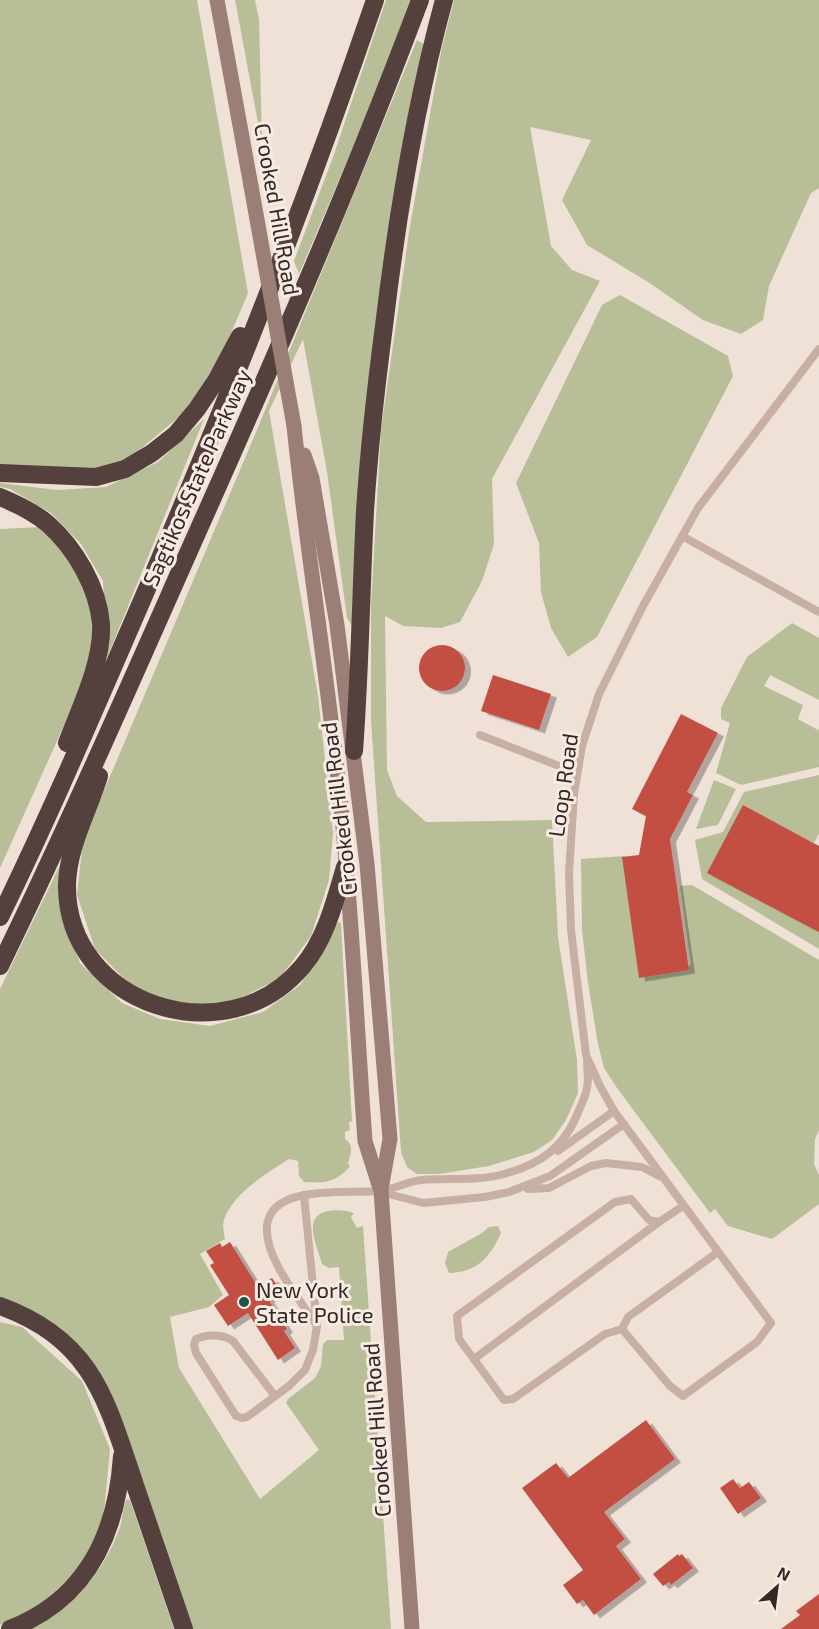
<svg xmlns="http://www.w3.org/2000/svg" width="819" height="1629" font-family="'Exo 2',sans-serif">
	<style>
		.green { fill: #b7be98 }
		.building { fill: #c34f42; filter: url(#shadow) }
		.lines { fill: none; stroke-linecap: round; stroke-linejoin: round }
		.lane { stroke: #c7afa4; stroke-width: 8 }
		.secondary { stroke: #9b7e75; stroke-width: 15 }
		.highway { stroke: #54403d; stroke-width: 18 }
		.secondary-bridge { stroke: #9b7e75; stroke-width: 15 }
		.poi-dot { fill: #1c534e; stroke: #f8ebe3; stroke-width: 2 }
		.labels { text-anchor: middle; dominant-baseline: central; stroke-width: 6; stroke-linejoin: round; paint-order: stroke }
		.street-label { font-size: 22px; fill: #332825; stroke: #f8ebe3 }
		.poi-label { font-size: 22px; fill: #332825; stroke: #f8ebe3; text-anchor: start }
	</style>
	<defs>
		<filter id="shadow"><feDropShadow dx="6" dy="3.5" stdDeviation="0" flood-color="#0004"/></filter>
	</defs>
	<rect width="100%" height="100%" fill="#f0e1d7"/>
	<g class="green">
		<path d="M0 0H197L248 293 224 350 185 412 132 456 105 469 0 465Z"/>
		<path d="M235 0H255L259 19 262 144Z"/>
		<path d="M386 0H410L380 84 299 274 294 261 333 157Z"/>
		<path d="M454 0H819V188L811 193 769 286 763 320 741 334 703 320 648 282 587 245 562 200 591 140 530 127 551 246 572 270 600 281 492 479 494 544 482 581 460 622 441 628 403 626 385 616 387 770 397 796 426 822 552 820 558 937 577 1060 578 1093 566 1120 552 1140 534 1152 489 1166 439 1174H417L407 1167 401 1152 371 721V605L381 430 409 232 442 47Z"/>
		<path d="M417 40 425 45 352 626 347 618 327 472 303 339 269 411 318 696 333 833 329 880 311 936 280 978 233 1002 182 1005 131 986 95 949 77 895 83 840 254 437Z"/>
		<path d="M620 295 728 356 733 376 597 637 568 657 551 628 541 592 539 543 516 483 602 305Z"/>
		<path d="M204 419 107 658 103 581 81 544 51 513 10 489 0 487V483L57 490 106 487 158 462Z"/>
		<path d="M41 527 64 552 83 580 91 613 93 648 74 703 0 868V529Z"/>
		<path d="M792 623 819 638V700L770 675 764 686 803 705 798 719 818 730 819 728V767L741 785 716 773 730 723 721 719V708L747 657Z"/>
		<path d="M819 775V834L814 843 743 805 819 932V949L702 879 695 840 723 832 744 792Z"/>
		<path d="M714 780 736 789 718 825 696 829Z"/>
		<path d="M625 856 643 974 691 965 680 886 692 885 819 960V1130L815 1139 814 1164 819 1175V1204L772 1239 728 1226 715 1209 710 1213 617 1088 604 1068 598 1044 588 983 582 930 581 859Z"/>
		<path d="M61 863 63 917 80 963 122 1003 160 1019 210 1026 263 1012 300 985 325 947 338 922 341 923 352 1121 349 1122 350 1130 345 1132V1139C355 1145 350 1155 348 1164L350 1166C336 1183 325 1183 304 1182L299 1176 298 1161 289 1159C267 1173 232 1194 224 1220 222 1226 224 1233 225 1239L200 1254 223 1295 209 1307 170 1317 179 1368 260 1499 319 1450 286 1403 288 1399 315 1378 321 1366 323 1344 327 1340H344L339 1267 329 1268 322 1264C319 1253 312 1237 313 1226 314 1207 342 1209 354 1213L351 1217 357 1228 363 1226 391 1629H192L95 1367 0 1299V989Z"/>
		<path d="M498 1226 501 1233C490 1257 478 1272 449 1273L445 1263 448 1252 482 1233 489 1227Z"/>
		<path d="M0 1322 22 1327 82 1381 110 1449 103 1522 77 1571 36 1609 0 1625Z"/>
		<path d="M127 1499 130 1500 174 1629H32C72 1608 103 1573 119 1530 123 1520 122 1508 127 1499Z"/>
	</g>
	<g class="building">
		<circle cx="442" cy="668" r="23"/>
		<path d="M493 675 551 694 539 730 481 711Z"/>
		<path d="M681 714 718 733 687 792 693 795 670 839 689 970 639 978 622 857 639 855 646 816 632 809Z"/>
		<path d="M743 805 819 846V932L707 873Z"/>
		<path d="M230 1242 258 1287 272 1278 281 1291 268 1299 287 1329 284 1331 295 1348 278 1360 248 1313 228 1326 214 1305 229 1295 210 1265 214 1263 206 1251 220 1243 222 1247Z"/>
		<path d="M646 1420 675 1459 604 1512 625 1539 616 1546 641 1579 594 1615 583 1600 577 1604 563 1585 583 1570 522 1488 556 1463 568 1478Z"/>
		<path d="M733 1479 740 1488 749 1482 761 1498 738 1514 720 1488Z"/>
		<path d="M678 1554 679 1556 682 1554 693 1568 671 1585 669 1582 663 1586 653 1574Z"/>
		<path d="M819 1594V1629H781L800 1615 796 1611Z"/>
	</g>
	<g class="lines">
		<g class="lane">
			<path d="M682 536 819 612"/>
			<path d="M480 735 577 773"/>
			<path d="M558 1151 614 1111"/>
			<path d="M528 1189 549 1188 591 1166 606 1163 642 1167 659 1176"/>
			<path d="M381 1192 423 1203 485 1197 509 1192 550 1176 624 1124"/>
			<path d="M718 1252 628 1317 622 1329 670 1386 683 1396 757 1342 771 1323 614 1111 600 1086 586 1055 571 930 569 873 574 794 582 746 599 694 643 606 698 508 819 349"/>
			<path d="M317 1326C300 1299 264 1258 267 1226 271 1183 349 1194 379 1191 394 1190 407 1181 422 1180 449 1178 479 1181 504 1174 541 1164 565 1147 579 1110 582 1103 586 1095 587 1088 589 1080 587 1070 587 1061"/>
			<path d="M622 1329 605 1334 513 1399 504 1400 459 1339 457 1316 615 1202 631 1199 649 1220 659 1222 683 1206"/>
			<path d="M474 1359 659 1222"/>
			<path d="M275 1396 233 1341C223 1334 207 1334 196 1339L194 1345 196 1353 236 1416 242 1418 247 1417 289 1386 305 1370 313 1350 317 1326 304 1195"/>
		</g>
		<g class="secondary">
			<path d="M217 0 251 186"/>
			<path d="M294 426C307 553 328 679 341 806 352 917 357 1030 365 1141L381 1191 412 1629"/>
			<path d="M304 455 312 478 337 625 367 864 390 1139 381 1189"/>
		</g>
		<g class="highway">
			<path d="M0 473 96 477 125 469 152 453 176 434 197 409 217 379 240 336"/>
			<path d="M0 497C17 504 34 512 48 524 75 548 98 587 101 624 103 662 80 708 67 743"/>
			<path d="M354 751C360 671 361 591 365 511 369 449 376 387 384 326 397 217 415 106 444 0"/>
			<path d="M99 776C88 812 68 846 67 885 66 1005 226 1057 302 967 326 939 335 901 345 867"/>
			<path d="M0 917C43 829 82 739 121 649 214 436 300 220 375 0"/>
			<path d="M0 966C68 826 130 684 193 542 273 363 351 184 420 0"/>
			<path d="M0 1306C96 1341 107 1404 137 1491 153 1537 168 1583 184 1629"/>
			<path d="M10 1629C87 1599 117 1533 122 1456"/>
		</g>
		<path class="secondary-bridge" d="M251 186 294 426"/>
	</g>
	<circle class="poi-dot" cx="244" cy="1302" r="6"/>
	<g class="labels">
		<g class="street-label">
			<text transform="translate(278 209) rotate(80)">Crooked Hill Road</text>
			<text transform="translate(196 477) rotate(-66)">Sagtikos State Parkway</text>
			<text transform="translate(562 785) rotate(-82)">Loop Road</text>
			<text transform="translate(338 809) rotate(-97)">Crooked Hill Road</text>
			<text transform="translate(376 1430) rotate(-94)">Crooked Hill Road</text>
		</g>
		<g class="poi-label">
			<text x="256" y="1289">New York<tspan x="256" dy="25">State Police</tspan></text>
		</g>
	</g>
	<g transform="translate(777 1587) rotate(28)" stroke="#f8ebe3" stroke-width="4.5" paint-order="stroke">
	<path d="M0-4.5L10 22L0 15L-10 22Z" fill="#332825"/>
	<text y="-9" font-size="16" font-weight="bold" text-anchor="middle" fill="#332825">N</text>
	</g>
</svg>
